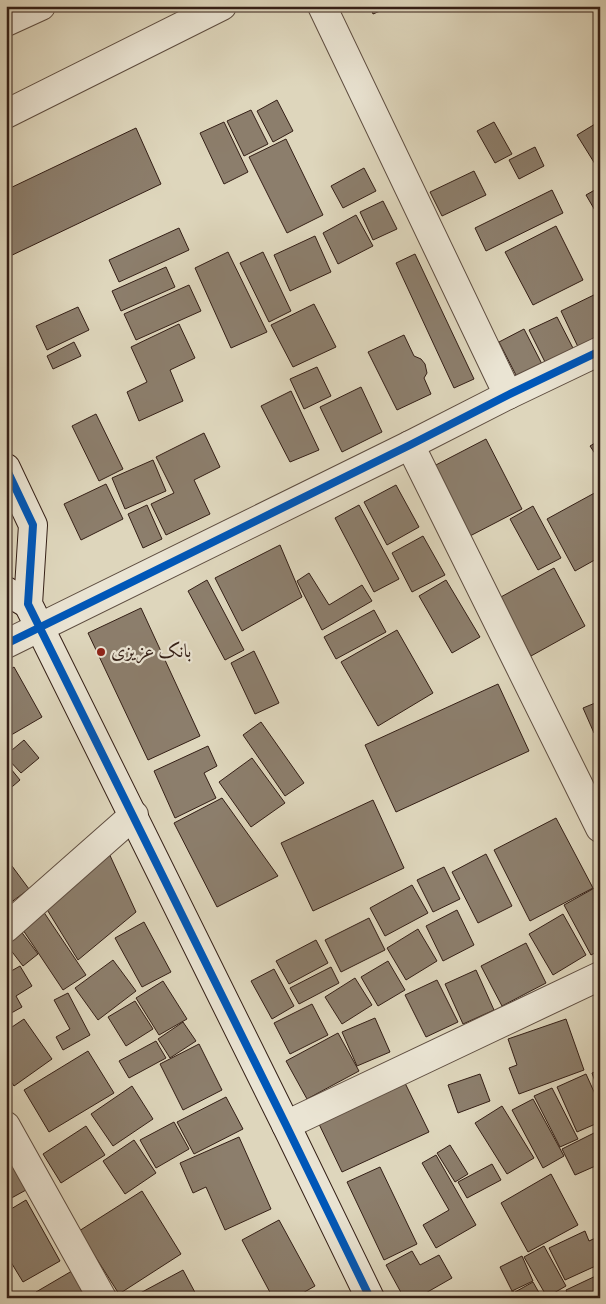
<svg xmlns="http://www.w3.org/2000/svg" width="606" height="1304" font-family="'Sorts Mill Goudy',Amiri,serif">
	<style>
		.building { fill: #8c7e6c; stroke: #341f16 }
		.lines { fill: none; stroke-linecap: round; stroke-linejoin: round }
		.street-casing { stroke: #5e4d40; stroke-width: 30 }
		.secondary-casing { stroke: #341f16; stroke-width: 30 }
		.street { stroke: #eae4d3; stroke-width: 28 }
		.secondary { stroke: #eae4d3; stroke-width: 28 }
		.cycleway-casing { stroke: #eae4d3; stroke-width: 11 }
		.cycleway { stroke: #0057b8; stroke-width: 8 }
		.poi-dot { fill: #8f2418; stroke: #eae4d3; stroke-width: 2 }
		.labels { text-anchor: middle; dominant-baseline: central; stroke-width: 4.5; stroke-linejoin: round; paint-order: stroke }
		.poi-label { font-size: 19px; fill: #341f16; stroke: #eae4d3; text-anchor: start }
	</style>
	<rect width="100%" height="100%" fill="#ded6bc"/>
	<filter id="stains"><feTurbulence type="fractalNoise" baseFrequency=".004" numOctaves="4"/><feColorMatrix values="0 0 0 0 .2 0 0 0 0 .09 0 0 0 0 .02 0 0 0 .5 -.17"/></filter>
	<radialGradient id="worn" r=".72"><stop offset=".6" stop-color="#630" stop-opacity="0"/><stop offset="1" stop-color="#630" stop-opacity=".3"/></radialGradient>
	<g class="building">
		<path d="M370 6H392L373 14Z"/>
		<path d="M277 100 293 131 273 142 257 111Z"/>
		<path d="M251 110 268 144 244 156 227 121Z"/>
		<path d="M600 121V172L577 135Z"/>
		<path d="M224 122 248 172 224 184 200 133Z"/>
		<path d="M494 122 512 154 495 163 477 131Z"/>
		<path d="M136 128 161 184 6 258V190Z"/>
		<path d="M286 139 323 215 287 233 249 157Z"/>
		<path d="M535 147 544 166 519 179 509 160Z"/>
		<path d="M364 168 376 191 343 208 331 186Z"/>
		<path d="M474 171 486 195 442 216 430 192Z"/>
		<path d="M600 187V219L586 195Z"/>
		<path d="M552 190 563 213 486 251 475 228Z"/>
		<path d="M383 201 397 229 373 240 360 212Z"/>
		<path d="M356 215 373 246 338 264 323 233Z"/>
		<path d="M556 226 583 280 533 305 505 252Z"/>
		<path d="M179 228 189 250 119 282 109 260Z"/>
		<path d="M315 236 331 272 290 291 274 255Z"/>
		<path d="M228 252 267 332 231 348 195 268Z"/>
		<path d="M263 252 291 311 269 322 240 263Z"/>
		<path d="M415 254 474 379 454 388 396 263Z"/>
		<path d="M166 267 175 287 121 311 112 291Z"/>
		<path d="M189 285 201 311 136 340 124 314Z"/>
		<path d="M600 292V339L579 349 561 311Z"/>
		<path d="M314 304 336 347 293 367 271 325Z"/>
		<path d="M78 307 89 330 47 350 36 326Z"/>
		<path d="M557 317 575 352 547 366 529 330Z"/>
		<path d="M179 324 195 358 170 370 183 401 139 421 127 392 147 382 131 347Z"/>
		<path d="M524 329 543 366 518 379 499 342Z"/>
		<path d="M404 335 414 356 421 359 425 364 427 373 424 378 431 394 397 410 368 352Z"/>
		<path d="M74 342 81 356 53 369 47 356Z"/>
		<path d="M317 367 331 396 304 409 290 379Z"/>
		<path d="M361 387 382 432 342 452 320 407Z"/>
		<path d="M291 391 319 450 290 462 261 406Z"/>
		<path d="M96 414 123 469 99 481 72 426Z"/>
		<path d="M204 433 220 467 194 480 210 514 166 535 151 504 174 493 156 457Z"/>
		<path d="M486 439 522 509 468 537 432 467Z"/>
		<path d="M600 440V461L590 446Z"/>
		<path d="M153 460 166 491 125 509 112 478Z"/>
		<path d="M106 484 123 519 81 540 64 504Z"/>
		<path d="M396 485 419 527 387 545 364 502Z"/>
		<path d="M600 490V557L575 571 547 519Z"/>
		<path d="M147 505 162 539 143 548 128 514Z"/>
		<path d="M359 505 399 579 374 592 335 518Z"/>
		<path d="M533 506 561 558 538 570 510 519Z"/>
		<path d="M423 536 445 575 412 592 392 553Z"/>
		<path d="M280 545 302 597 242 631 215 578Z"/>
		<path d="M554 568 585 626 531 656 499 598Z"/>
		<path d="M309 573 329 605 362 585 372 601 322 630 297 581Z"/>
		<path d="M207 580 244 650 225 660 188 591Z"/>
		<path d="M446 580 480 637 452 653 419 596Z"/>
		<path d="M141 608 200 736 148 760 88 633Z"/>
		<path d="M374 610 386 632 336 659 324 637Z"/>
		<path d="M397 630 433 693 378 726 341 662Z"/>
		<path d="M254 651 279 703 255 714 231 663Z"/>
		<path d="M14 667 42 717 6 738V672Z"/>
		<path d="M498 684 529 751 396 812 365 745Z"/>
		<path d="M600 701V730L594 733 583 708Z"/>
		<path d="M261 722 304 783 285 796 243 735Z"/>
		<path d="M24 740 39 758 21 773 6 757V755Z"/>
		<path d="M208 746 217 766 204 773 216 798 175 818 154 771Z"/>
		<path d="M252 758 285 803 251 827 219 782Z"/>
		<path d="M6 763 20 780 6 792Z"/>
		<path d="M222 798 278 876 217 907 174 823Z"/>
		<path d="M373 800 404 868 313 911 281 843Z"/>
		<path d="M556 818 593 888 530 921 494 850Z"/>
		<path d="M107 849 136 912 78 960 43 903Z"/>
		<path d="M486 854 512 906 478 923 452 872Z"/>
		<path d="M6 858 29 889 6 906Z"/>
		<path d="M444 867 460 899 433 912 417 880Z"/>
		<path d="M412 885 428 913 385 936 370 908Z"/>
		<path d="M598 886 600 889V950L591 955 564 905Z"/>
		<path d="M41 908 86 975 63 990 19 924Z"/>
		<path d="M457 910 474 945 443 961 426 926Z"/>
		<path d="M563 914 586 955 553 975 529 934Z"/>
		<path d="M369 918 385 950 341 972 325 940Z"/>
		<path d="M144 922 171 972 142 987 115 938Z"/>
		<path d="M17 926 38 954 23 966 6 944V935Z"/>
		<path d="M418 929 437 961 406 980 387 948Z"/>
		<path d="M316 940 328 963 289 984 276 961Z"/>
		<path d="M526 943 546 983 502 1006 481 966Z"/>
		<path d="M113 960 136 991 98 1020 75 988Z"/>
		<path d="M388 961 405 990 378 1006 361 977Z"/>
		<path d="M20 966 32 986 16 996 22 1007 6 1016V974Z"/>
		<path d="M331 967 339 983 299 1004 290 988Z"/>
		<path d="M274 969 294 1006 272 1019 251 981Z"/>
		<path d="M476 970 494 1010 463 1024 445 984Z"/>
		<path d="M355 978 372 1005 342 1024 325 997Z"/>
		<path d="M437 980 458 1022 426 1037 405 995Z"/>
		<path d="M163 981 187 1019 159 1035 136 998Z"/>
		<path d="M68 993 90 1035 63 1050 56 1037 70 1029 54 1000Z"/>
		<path d="M135 1001 153 1029 126 1046 108 1017Z"/>
		<path d="M312 1004 328 1035 290 1054 274 1023Z"/>
		<path d="M375 1018 390 1052 357 1066 342 1032Z"/>
		<path d="M24 1019 52 1059 14 1086 6 1074V1031Z"/>
		<path d="M566 1019 584 1070 519 1094 509 1068 517 1065 508 1039Z"/>
		<path d="M183 1022 196 1041 170 1058 158 1039Z"/>
		<path d="M338 1033 359 1071 307 1099 286 1061Z"/>
		<path d="M156 1041 166 1058 129 1078 119 1061Z"/>
		<path d="M199 1044 222 1090 183 1110 160 1064Z"/>
		<path d="M88 1051 114 1093 49 1132 24 1090Z"/>
		<path d="M600 1070V1096L592 1073Z"/>
		<path d="M480 1074 490 1101 458 1113 448 1085Z"/>
		<path d="M586 1074 600 1105V1122L577 1132 557 1087Z"/>
		<path d="M404 1081 429 1132 342 1172 318 1122Z"/>
		<path d="M132 1086 153 1119 113 1146 91 1114Z"/>
		<path d="M552 1088 578 1139 560 1147 534 1096Z"/>
		<path d="M226 1097 243 1129 194 1154 177 1122Z"/>
		<path d="M533 1099 564 1156 543 1168 512 1110Z"/>
		<path d="M502 1106 534 1158 507 1174 475 1123Z"/>
		<path d="M174 1122 189 1149 156 1168 140 1140Z"/>
		<path d="M86 1126 105 1155 61 1183 43 1154Z"/>
		<path d="M596 1132 600 1141V1164L575 1175 562 1149Z"/>
		<path d="M239 1137 271 1209 225 1230 206 1187 193 1193 180 1163Z"/>
		<path d="M134 1140 156 1173 125 1194 103 1161Z"/>
		<path d="M450 1145 468 1174 455 1182 437 1153Z"/>
		<path d="M6 1155 26 1190 6 1201Z"/>
		<path d="M436 1155 476 1225 436 1248 423 1225 449 1210 422 1163Z"/>
		<path d="M492 1164 501 1180 467 1198 458 1182Z"/>
		<path d="M380 1167 417 1244 384 1260 347 1182Z"/>
		<path d="M551 1174 578 1225 528 1252 501 1203Z"/>
		<path d="M142 1191 181 1254 119 1294 79 1231Z"/>
		<path d="M26 1200 60 1261 23 1282 6 1254V1212Z"/>
		<path d="M279 1220 315 1286 294 1298H273L242 1240Z"/>
		<path d="M585 1231 589 1241 600 1236V1264L565 1280 549 1248Z"/>
		<path d="M544 1246 566 1286 547 1297 524 1257Z"/>
		<path d="M412 1251 420 1265 439 1255 452 1278 417 1298H404L386 1265Z"/>
		<path d="M522 1256 533 1281 512 1291 500 1267Z"/>
		<path d="M77 1268 89 1298H39L36 1292Z"/>
		<path d="M183 1270 198 1298H131Z"/>
		<path d="M600 1274V1298H569L566 1290Z"/>
		<path d="M533 1282 542 1298H519L515 1292Z"/>
		<path d="M513 1291 517 1298H502Z"/>
	</g>
	<g class="lines">
		<g class="street-casing">
			<g id="street">
				<path d="M322 6 508 395"/>
				<path d="M6 22 41 6"/>
				<path d="M6 114 222 6"/>
				<path d="M410 445 600 828"/>
				<path d="M6 644 410 445 508 395 600 351"/>
				<path d="M6 928 134 815"/>
				<path d="M286 1125 600 976"/>
				<path d="M6 1126 102 1298"/>
			</g>
		</g>
		<g class="secondary-casing">
			<g id="secondary">
				<path d="M6 468 33 525 28 604 286 1125 370 1298"/>
				<path d="M6 591 28 604"/>
			</g>
		</g>
		<use href="#street" class="street"/>
		<use href="#secondary" class="secondary"/>
		<g class="cycleway-casing">
			<g id="cycleway">
				<path d="M6 468 33 525 28 604 286 1125 370 1298"/>
				<path d="M6 644 410 445 508 395 600 351"/>
			</g>
		</g>
		<use href="#cycleway" class="cycleway"/>
	</g>
	<circle class="poi-dot" cx="101" cy="652" r="5"/>
	<g class="labels">
		<g class="poi-label">
			<text x="111" y="652">بانک عزیزی</text>
		</g>
	</g>
	<rect width="606" height="1304" fill="none" stroke="#ded6bc" stroke-width="25"/>
	<rect x="8" y="8" width="591" height="1289" fill="none" stroke="#341f16" stroke-width="2.5"/>
	<rect x="12" y="12" width="581" height="1279" fill="none" stroke="#341f16"/>
	<rect width="100%" height="100%" filter="url(#stains)"/>
	<rect width="100%" height="100%" fill="url(#worn)"/>
</svg>
